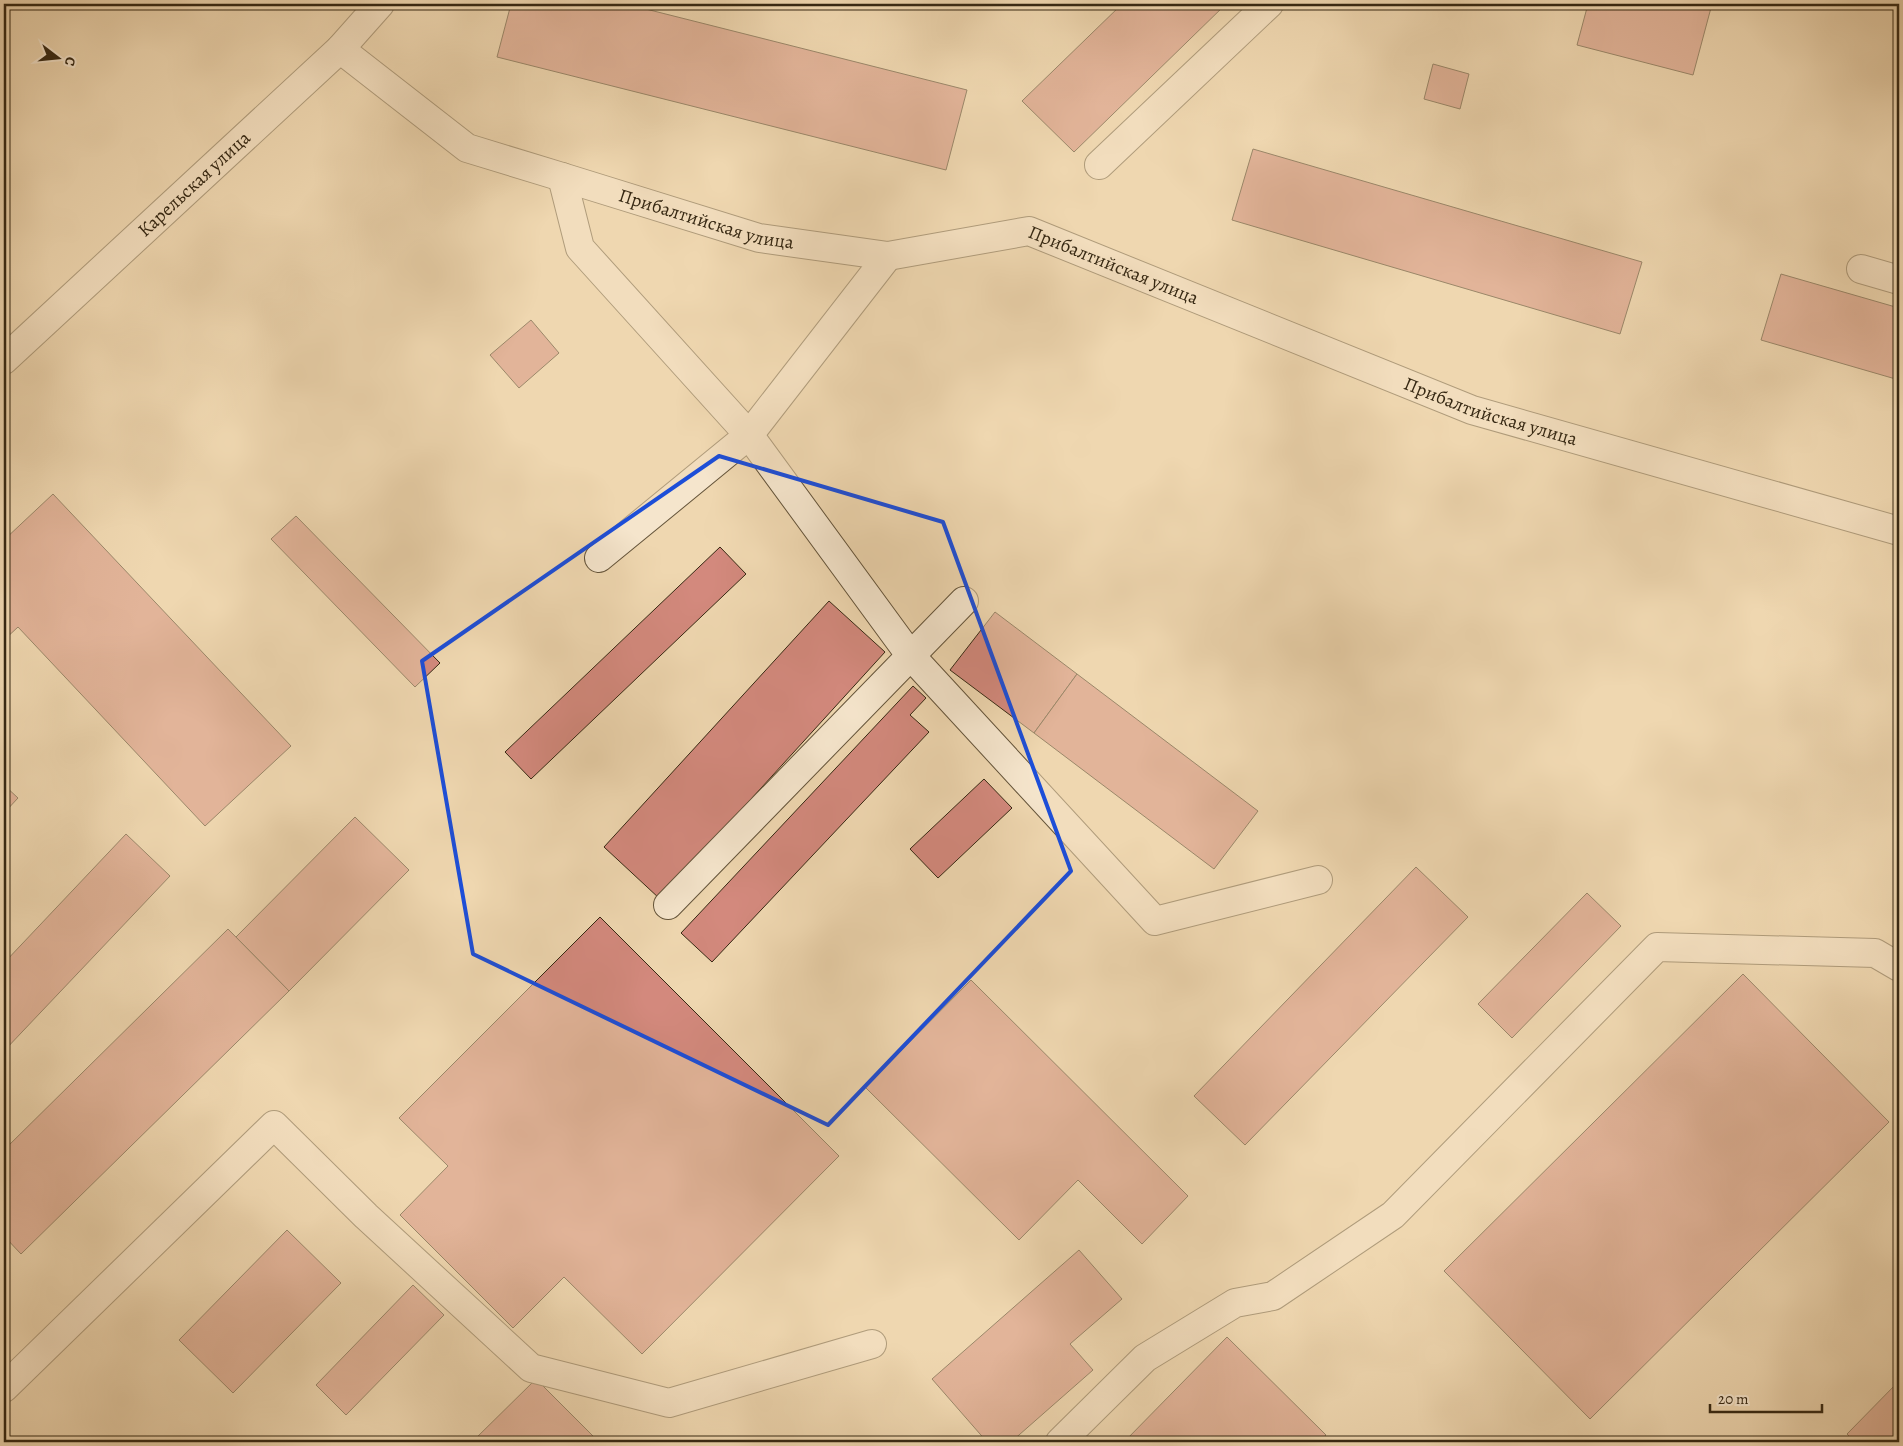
<svg xmlns="http://www.w3.org/2000/svg" width="1903" height="1446" font-family="Alegreya,serif">
	<style>
		.building { fill: #d3897d; stroke: #362813 }
		.lines { fill: none; stroke-linecap: round; stroke-linejoin: round }
		.minor-casing { stroke: #64543a; stroke-width: 30 }
		.minor { stroke: #f5e5cc; stroke-width: 28 }
		.marked { fill: none; stroke: #1d4ed8; stroke-width: 4; stroke-linejoin: round }
		.labels { text-anchor: middle; dominant-baseline: central; stroke-width: 4; stroke-linejoin: round; paint-order: stroke }
		.street-label { font-size: 19px; fill: #362813; stroke: #f5e5cc }
	</style>
	<rect width="100%" height="100%" fill="#efd7b0"/>
	<filter id="stains"><feTurbulence type="fractalNoise" baseFrequency=".004" numOctaves="4"/><feColorMatrix values="0 0 0 0 .2 0 0 0 0 .09 0 0 0 0 .02 0 0 0 .5 -.17"/></filter>
	<radialGradient id="worn" r=".72"><stop offset=".6" stop-color="#630" stop-opacity="0"/><stop offset="1" stop-color="#630" stop-opacity=".3"/></radialGradient>
	<g class="building">
		<path d="M511 4H626L967 90 946 170 497 57Z"/>
		<path d="M1122 4H1226L1074 152 1022 101Z"/>
		<path d="M1588 4H1712L1693 75 1577 45Z"/>
		<path d="M1433 64 1469 74 1460 109 1424 99Z"/>
		<path d="M1253 149 1642 262 1620 334 1232 220Z"/>
		<path d="M1781 274 1899 308V380L1761 340Z"/>
		<path d="M531 320 559 353 519 388 490 355Z"/>
		<path d="M53 494 291 746 205 826 18 627 4 640V540Z"/>
		<path d="M296 516 440 663 415 687 271 539Z"/>
		<path d="M720 547 746 574 531 779 505 752Z"/>
		<path d="M829 601 885 652 660 899 604 847Z"/>
		<path d="M995 612 1077 674 1034 733 950 670Z"/>
		<path d="M1077 674 1258 811 1214 869 1034 733Z"/>
		<path d="M913 686 926 698 910 715 929 732 712 962 681 933Z"/>
		<path d="M984 779 1012 808 938 878 910 849Z"/>
		<path d="M4 785 18 798 4 813Z"/>
		<path d="M355 817 409 870 289 991 236 937Z"/>
		<path d="M126 834 170 876 4 1051V963Z"/>
		<path d="M1416 867 1468 917 1245 1145 1194 1096Z"/>
		<path d="M1587 893 1621 926 1512 1038 1478 1004Z"/>
		<path d="M600 917 839 1156 642 1354 564 1277 513 1328 400 1215 448 1166 399 1118Z"/>
		<path d="M228 929 289 991 21 1254 4 1236V1150Z"/>
		<path d="M1743 974 1889 1122 1590 1419 1444 1271Z"/>
		<path d="M971 980 1188 1196 1142 1244 1078 1180 1019 1240 865 1087Z"/>
		<path d="M287 1230 341 1283 233 1393 179 1340Z"/>
		<path d="M1079 1250 1122 1299 1070 1344 1093 1370 1011 1442H987L932 1379Z"/>
		<path d="M413 1285 444 1315 346 1415 316 1385Z"/>
		<path d="M1227 1337 1326 1435 1318 1442H1124Z"/>
		<path d="M536 1379 599 1442H472Z"/>
		<path d="M1899 1381V1442H1855L1847 1434Z"/>
	</g>
	<g class="lines">
		<g class="minor-casing">
			<g id="minor">
				<path id="s1" d="M340 49 467 148 562 177 759 238 888 256 1029 231 1472 410 1899 531"/>
				<path d="M1099 165 1269 4"/>
				<path d="M562 177 580 248 749 435 910 655 1155 921 1318 880"/>
				<path d="M1861 269 1899 280"/>
				<path id="s2" d="M4 360 340 49 380 4"/>
				<path d="M599 558 749 435 888 256"/>
				<path d="M668 905 964 601"/>
				<path d="M4 1388 274 1125 366 1216 531 1368 669 1403 872 1344"/>
				<path d="M1060 1442 1145 1358 1235 1303 1273 1296 1393 1215 1657 947 1875 953 1899 967"/>
			</g>
		</g>
		<use href="#minor" class="minor"/>
	</g>
	<path d="M0 0H1903V1446H0ZM719 456 943 522 1071 871 828 1125 473 954 422 661Z" fill="#efd7b0" fill-opacity=".55" fill-rule="evenodd"/>
	<path class="marked" d="M719 456 943 522 1071 871 828 1125 473 954 422 661Z"/>
	<g class="labels">
		<g class="street-label">
			<text stroke="none"><textPath href="#s2" startOffset="259">Карельская улица</textPath></text>
			<text stroke="none"><textPath href="#s1" startOffset="411">Прибалтийская улица</textPath></text>
			<text stroke="none"><textPath href="#s1" startOffset="831">Прибалтийская улица</textPath></text>
			<text stroke="none"><textPath href="#s1" startOffset="1236">Прибалтийская улица</textPath></text>
		</g>
	</g>
	<rect width="1903" height="1446" fill="none" stroke="#efd7b0" stroke-width="20"/>
	<rect x="5" y="5" width="1893" height="1436" fill="none" stroke="#362813" stroke-width="2.5"/>
	<rect x="10" y="10" width="1883" height="1426" fill="none" stroke="#362813"/>
	<g transform="translate(58 58) rotate(106)" stroke="#f5e5cc" stroke-width="4" paint-order="stroke">
	<path d="M0-4L9 19L0 12L-9 19Z" fill="#362813"/>
	<text y="-8" font-size="14" font-weight="bold" text-anchor="middle" fill="#362813">С</text>
	</g>
	<path d="M1710 1404v8h112v-8" fill="none" stroke="#362813" stroke-width="2.5"/>
	<text x="1718" y="1404" font-size="15" fill="#362813" stroke="#f5e5cc" stroke-width="4" paint-order="stroke">20 m</text>
	<rect width="100%" height="100%" filter="url(#stains)"/>
	<rect width="100%" height="100%" fill="url(#worn)"/>
</svg>
